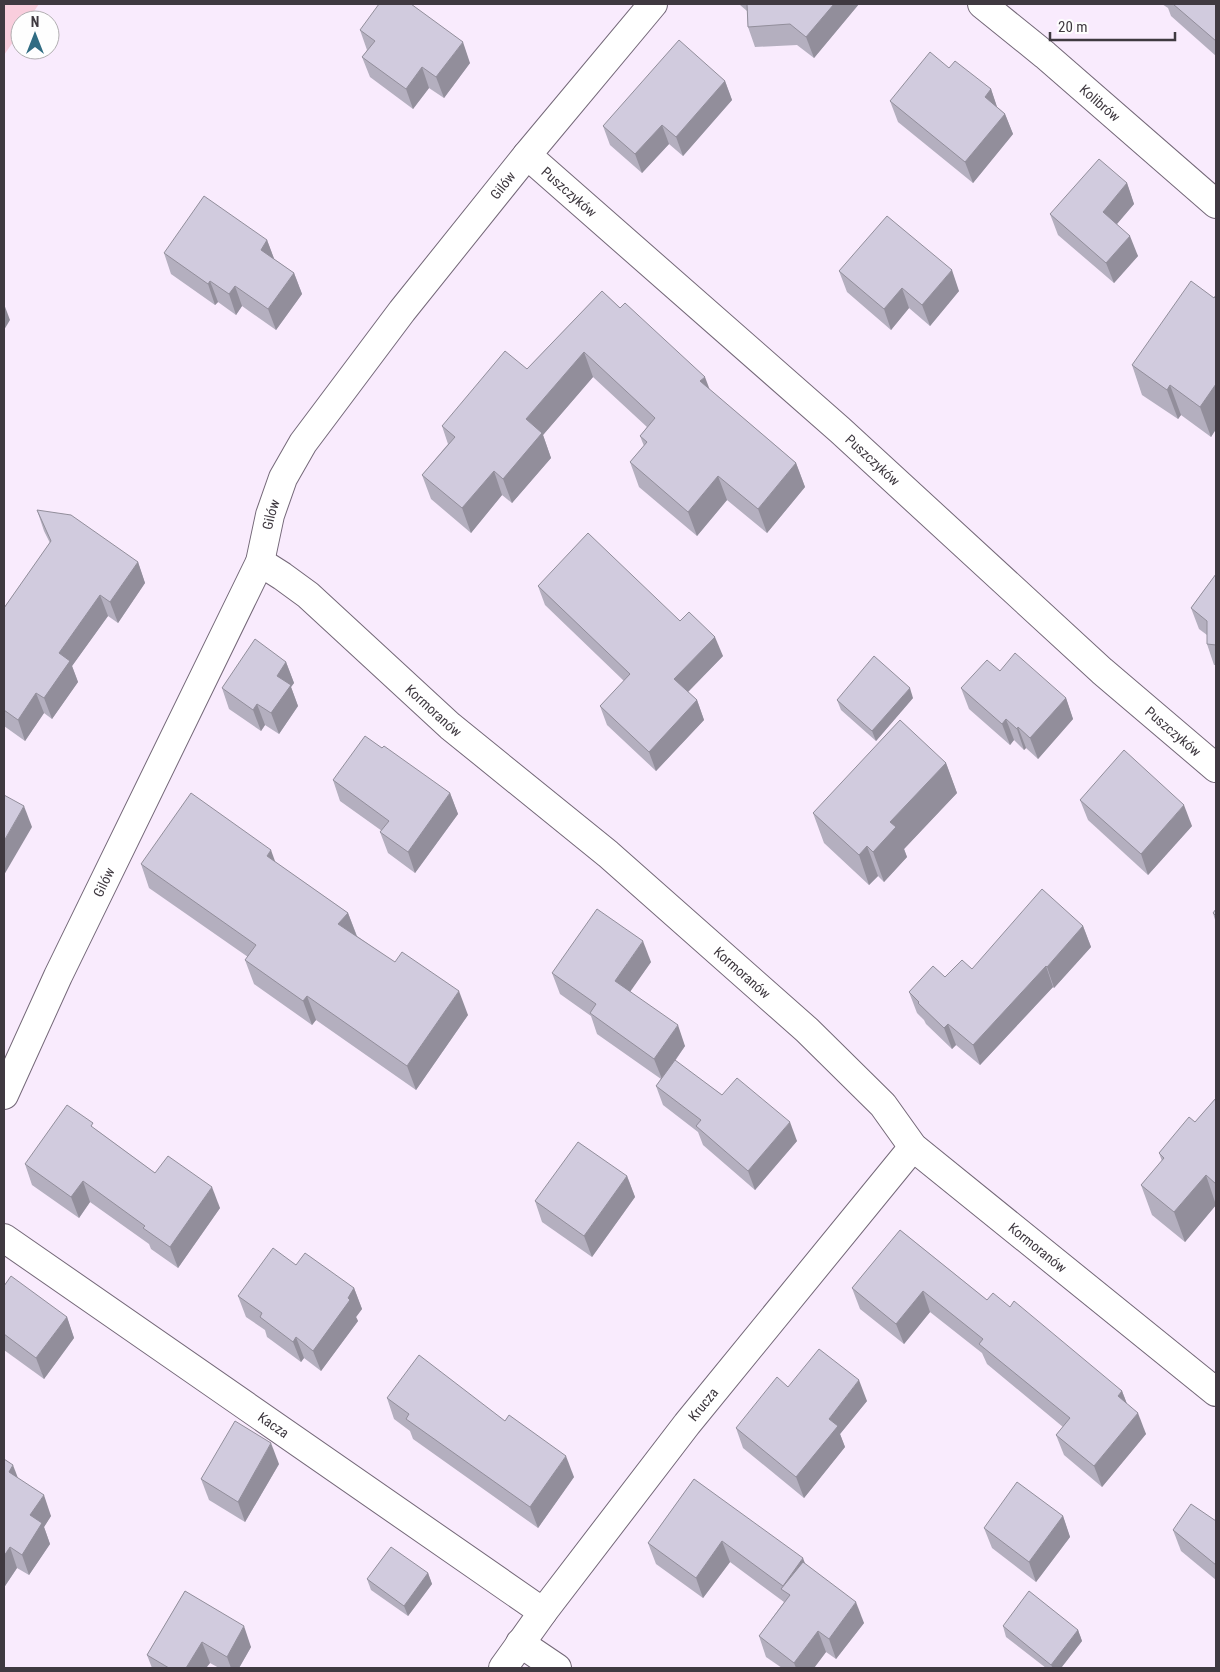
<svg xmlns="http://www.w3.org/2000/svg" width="1220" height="1672" font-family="'Roboto Condensed',sans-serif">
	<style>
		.grass { fill: #f9cedd }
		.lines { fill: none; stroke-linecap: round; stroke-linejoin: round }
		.minor-casing { stroke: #746878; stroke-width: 30 }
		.minor { stroke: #fff; stroke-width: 28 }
		.wall { fill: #b4afbf }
		.shaded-wall { fill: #928e9b }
		.building { fill: #d1cbde; stroke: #928e9b }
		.labels { text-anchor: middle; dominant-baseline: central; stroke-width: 4; stroke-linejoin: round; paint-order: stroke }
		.street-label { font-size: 14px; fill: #3f3940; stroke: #fefefe }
	</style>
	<rect width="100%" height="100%" fill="#f9ebfd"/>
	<path class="grass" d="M4 4H39L28 20H20V32L4 55Z"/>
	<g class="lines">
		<g class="minor-casing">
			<g id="minor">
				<path id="s1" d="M982 4 1045 55 1216 204"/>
				<path id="s2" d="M527 155 840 430 1102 671 1216 768"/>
				<path id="s3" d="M260 562 282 576 308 595 450 726 608 854 807 1030 883 1105 913 1147 1216 1392"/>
				<path id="s4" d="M4 1095 58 976 260 562 270 515 283 478 303 443 402 311 527 155 653 4"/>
				<path id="s5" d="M4 1238 543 1612"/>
				<path d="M520 1643 557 1668"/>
				<path id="s6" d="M503 1668 543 1612 687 1424 913 1147"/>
			</g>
		</g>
		<use href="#minor" class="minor"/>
	</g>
	<g class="wall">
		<path d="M740 4H859L814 58 797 45 755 47 748 27 747 11 740 5Z"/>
		<path d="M1162 4H1216V56L1171 16 1168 8Z"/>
		<path d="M360 30 470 63 444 98 429 88 413 109 370 77 362 57 367 50Z"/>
		<path d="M949 68 991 89 997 107 1005 114 1013 134 973 183 898 122 890 101Z"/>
		<path d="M725 81 732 100 683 156 669 144 642 173 610 145 603 126Z"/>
		<path d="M1127 183 1134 204 1117 224 1138 256 1114 283 1058 235 1050 214Z"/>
		<path d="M267 240 274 259 294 273 302 294 276 330 242 306 236 315 218 302 215 305 171 274 164 253Z"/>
		<path d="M839 271 959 291 930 326 909 308 891 330 847 292Z"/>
		<path d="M602 291 709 389 796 463 805 487 767 533 727 500 697 536 639 487 630 462 644 446 640 436 647 427 593 377 543 435 551 458 512 503 502 495 471 533 431 499 422 475 448 444 442 426 527 369Z"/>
		<path d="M1216 295V429L1211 437 1181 415 1178 419 1142 395 1132 365 1214 298Z"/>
		<path d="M37 510 138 562 145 583 118 623 108 616 72 666 78 682 52 719 44 713 25 741 4 726V608L50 543 44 531Z"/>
		<path d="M1216 574V665H1214L1207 644V635L1199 629 1191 608Z"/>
		<path d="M538 586 680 621 723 656 688 692 697 700 704 720 656 771 607 725 600 706 624 681 545 605Z"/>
		<path d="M286 662 294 683 291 687 298 706 279 734 265 725 261 731 229 709 222 688Z"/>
		<path d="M1000 671 1066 698 1073 719 1038 759 1026 748 1024 750 1014 740 1010 745 969 709 961 688Z"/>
		<path d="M913 698 876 741 841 710 837 700Z"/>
		<path d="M382 748 450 793 458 814 415 873 388 853 380 832 382 831 340 801 333 780Z"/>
		<path d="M946 763 957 793 904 849 907 857 884 882 878 876 869 885 824 843 813 813Z"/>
		<path d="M1080 800 1192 826 1148 875 1088 820Z"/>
		<path d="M275 862 348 913 357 936 468 1015 416 1090 316 1020 312 1025 254 984 245 960 248 957 149 888 141 864Z"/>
		<path d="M1216 909V923L1213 913Z"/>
		<path d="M1083 926 1091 947 1054 988 1053 987 980 1065 956 1045 952 1049 926 1024 924 1020 917 1013 909 992 945 977 972 969Z"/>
		<path d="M651 962 630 991 685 1046 675 1061 722 1095 797 1141 755 1190 703 1145 698 1132 663 1105 656 1086 661 1079 597 1034 591 1016 560 994 552 973Z"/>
		<path d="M1216 1098V1205L1185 1242 1152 1215 1141 1185 1162 1161 1159 1153 1195 1122Z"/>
		<path d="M95 1129 155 1173 220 1208 178 1268 151 1249 149 1244 90 1202 79 1218 32 1185 25 1164Z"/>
		<path d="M627 1176 635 1197 592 1257 542 1222 535 1201Z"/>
		<path d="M900 1230 987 1300 1010 1307 1122 1391 1127 1404 1146 1434 1102 1487 1064 1455 1056 1435 1063 1427 987 1364 982 1353 930 1312 904 1344 860 1309 852 1288Z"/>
		<path d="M296 1265 354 1288 362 1309 356 1317 358 1321 321 1371 304 1358 301 1362 267 1337 265 1330 246 1317 238 1296Z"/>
		<path d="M4 1286 67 1317 74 1338 44 1379 4 1350Z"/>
		<path d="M788 1387 867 1401 840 1434 845 1447 804 1498 743 1448 736 1428Z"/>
		<path d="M387 1398 574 1477 538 1528 413 1439 410 1431 394 1419Z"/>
		<path d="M4 1459 18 1478 51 1516 44 1527 50 1544 29 1575 17 1568 5 1586 4 1585Z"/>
		<path d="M279 1464 245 1522 209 1500 201 1479Z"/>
		<path d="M694 1479 805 1564 864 1623 836 1659 826 1652 814 1668H782L766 1657 759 1636 784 1602 730 1562 703 1598 656 1564 648 1543Z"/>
		<path d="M1063 1516 1070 1537 1036 1582 992 1548 984 1528Z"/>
		<path d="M1216 1521V1580L1181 1551 1173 1530Z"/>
		<path d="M428 1573 432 1584 408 1616 371 1590 367 1579Z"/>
		<path d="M185 1591 251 1647 239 1668H219L210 1663 206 1668H152L147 1655Z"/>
		<path d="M1003 1626 1078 1630 1082 1641 1061 1668H1046L1006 1637Z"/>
	</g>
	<g class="shaded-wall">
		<path d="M834 4H859L814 58 806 37Z"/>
		<path d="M463 42 470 63 444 98 436 77Z"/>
		<path d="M422 67 429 88 413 109 406 89Z"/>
		<path d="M725 81 732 100 683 156 676 137Z"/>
		<path d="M991 89 998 110 985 97Z"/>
		<path d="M1005 114 1013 134 973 183 965 162Z"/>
		<path d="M662 125 669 144 642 173 635 154Z"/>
		<path d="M1127 183 1134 204 1110 232 1103 212Z"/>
		<path d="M1130 236 1138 256 1114 283 1106 263Z"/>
		<path d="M267 240 275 261 261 250Z"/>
		<path d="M952 270 959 291 930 326 922 305Z"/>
		<path d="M294 273 302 294 276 330 268 309Z"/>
		<path d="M210 281 218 302 215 305 208 284Z"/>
		<path d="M235 286 242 306 236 315 229 294Z"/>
		<path d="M902 288 909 308 891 330 884 309Z"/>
		<path d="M4 304 10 320 4 330Z"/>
		<path d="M584 352 593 377 543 435 551 458 512 503 503 479 526 419Z"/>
		<path d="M705 377 714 401 700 381Z"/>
		<path d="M1216 384V429L1211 437 1200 407Z"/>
		<path d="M1170 385 1181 415 1178 419 1167 390Z"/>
		<path d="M796 463 805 487 767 533 758 509Z"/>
		<path d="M494 471 502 495 471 533 462 508Z"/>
		<path d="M718 476 727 500 697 536 688 512Z"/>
		<path d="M138 562 145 583 118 623 110 602Z"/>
		<path d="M100 595 108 616 72 666 78 682 52 719 44 698 59 653Z"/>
		<path d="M715 637 723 656 681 699 674 679Z"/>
		<path d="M286 662 294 683 291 687 298 706 279 734 271 713 277 676Z"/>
		<path d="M910 688 913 698 876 741 872 731Z"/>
		<path d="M36 693 44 713 25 741 18 720Z"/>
		<path d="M1066 698 1073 719 1038 759 1030 738Z"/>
		<path d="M697 700 704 720 656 771 649 752Z"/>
		<path d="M257 704 265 725 261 731 253 710Z"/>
		<path d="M1006 719 1014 740 1010 745 1002 724Z"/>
		<path d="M1018 727 1026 748 1024 750 1017 729Z"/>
		<path d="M946 763 957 793 904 849 907 857 884 882 873 852 890 822Z"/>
		<path d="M450 793 458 814 415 873 408 852Z"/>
		<path d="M1184 805 1192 826 1148 875 1141 854Z"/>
		<path d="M24 806 32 827 4 875V841Z"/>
		<path d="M867 846 878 876 869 885 859 855Z"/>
		<path d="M271 850 280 875 267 856Z"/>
		<path d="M348 913 357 937 338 924Z"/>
		<path d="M1083 926 1091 947 1054 988 1047 967Z"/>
		<path d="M643 941 651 962 623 1002 615 981Z"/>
		<path d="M1046 966 1053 987 980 1065 973 1045Z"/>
		<path d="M459 991 468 1015 416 1090 407 1066Z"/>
		<path d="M307 996 316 1020 312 1025 303 1001Z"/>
		<path d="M948 1024 956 1045 952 1049 944 1028Z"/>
		<path d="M678 1025 685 1046 662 1079 654 1059Z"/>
		<path d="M790 1122 797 1141 755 1190 748 1171Z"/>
		<path d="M1206 1175 1216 1205 1185 1242 1174 1212Z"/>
		<path d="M627 1176 635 1197 592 1257 584 1236Z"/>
		<path d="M83 1181 90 1202 79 1218 71 1197Z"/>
		<path d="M212 1187 220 1208 178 1268 170 1247Z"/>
		<path d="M354 1288 362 1309 356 1317 358 1321 321 1371 313 1351Z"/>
		<path d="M923 1291 930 1312 904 1344 896 1324Z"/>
		<path d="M67 1317 74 1338 44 1379 36 1358Z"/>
		<path d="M296 1337 304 1358 301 1362 293 1342Z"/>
		<path d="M859 1380 867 1401 840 1434 845 1447 804 1498 796 1477 829 1419Z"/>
		<path d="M1122 1391 1130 1412 1118 1396Z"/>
		<path d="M1138 1413 1146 1434 1102 1487 1094 1466Z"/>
		<path d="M271 1443 279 1464 245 1522 238 1502Z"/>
		<path d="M566 1456 574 1477 538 1528 530 1507Z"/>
		<path d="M13 1465 21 1486 9 1472Z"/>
		<path d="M44 1495 51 1516 44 1527 50 1544 29 1575 22 1555 30 1515Z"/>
		<path d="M1063 1516 1070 1537 1036 1582 1029 1562Z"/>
		<path d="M722 1541 730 1562 703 1598 696 1578Z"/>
		<path d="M10 1547 17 1568 5 1586 4 1582V1556Z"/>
		<path d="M803 1558 811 1579 790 1595 783 1586Z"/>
		<path d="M428 1573 432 1584 408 1616 404 1606Z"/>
		<path d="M856 1602 864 1623 836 1659 829 1639Z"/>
		<path d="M244 1626 251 1647 239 1668H231L227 1657Z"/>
		<path d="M1078 1630 1082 1641 1061 1668H1053L1051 1665Z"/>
		<path d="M818 1631 826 1652 814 1668H796L794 1663Z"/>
		<path d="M202 1642 210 1663 206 1668H186Z"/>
	</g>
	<g class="building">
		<path d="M379 4H411L463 42 436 77 422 67 406 89 362 57 375 41 360 30Z"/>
		<path d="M747 4H834L806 37 790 24 748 27Z"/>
		<path d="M1173 4H1216V41Z"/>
		<path d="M679 40 725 81 676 137 662 125 635 154 603 126Z"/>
		<path d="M930 52 949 68 955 61 991 89 985 97 1005 114 965 162 890 101Z"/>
		<path d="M1099 159 1127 183 1103 212 1130 236 1106 263 1050 214Z"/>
		<path d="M204 196 267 240 261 250 294 273 268 309 235 286 229 294 210 281 208 284 164 253Z"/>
		<path d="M887 216 952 270 922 305 902 288 884 309 839 271Z"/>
		<path d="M1191 281 1214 298 1216 295V384L1200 407 1170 385 1167 390 1132 365Z"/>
		<path d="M602 291 620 308 625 303 705 377 700 381 796 463 758 509 718 476 688 512 630 462 647 442 640 436 655 418 584 352 526 419 542 433 503 479 494 471 462 508 422 475 455 437 442 426 505 351 527 369Z"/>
		<path d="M37 510 71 515 138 562 110 602 100 595 59 653 70 661 44 698 36 693 18 720 4 710V608L51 541Z"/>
		<path d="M588 533 680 621 689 612 715 637 674 679 697 700 649 752 600 706 630 674 538 586Z"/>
		<path d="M1216 574V645L1207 644V621L1191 608Z"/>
		<path d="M255 639 286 662 277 676 291 685 271 713 257 704 253 710 222 688Z"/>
		<path d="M1015 653 1066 698 1030 738 1018 727 1017 729 1006 719 1002 724 961 688 987 660 1000 671Z"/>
		<path d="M874 656 910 688 872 731 837 700Z"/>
		<path d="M900 720 946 763 890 822 896 827 873 852 867 846 859 855 813 813Z"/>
		<path d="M365 736 382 748 384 746 450 793 408 852 380 832 389 821 333 780Z"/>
		<path d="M1124 750 1184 805 1141 854 1080 800Z"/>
		<path d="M191 793 271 850 267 856 348 913 338 924 395 962 402 952 459 991 407 1066 307 996 303 1001 245 960 256 945 141 864Z"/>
		<path d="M4 795 24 806 4 841Z"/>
		<path d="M1042 889 1083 926 1047 967 1046 966 973 1045 948 1024 944 1028 918 1003 919 1002 909 992 933 966 945 977 962 960 972 969Z"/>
		<path d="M597 909 643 941 615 981 678 1025 654 1059 590 1013 596 1004 552 973Z"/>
		<path d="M1216 909V916L1213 913Z"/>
		<path d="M675 1060 722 1095 737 1078 790 1122 748 1171 696 1126 701 1120 656 1086Z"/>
		<path d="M1216 1098V1184L1206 1175 1174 1212 1141 1185 1164 1158 1159 1153 1189 1117 1195 1122Z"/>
		<path d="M67 1105 93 1123 91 1126 155 1173 168 1156 212 1187 170 1247 143 1228 145 1226 83 1181 71 1197 25 1164Z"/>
		<path d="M578 1142 627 1176 584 1236 535 1201Z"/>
		<path d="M900 1230 987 1300 993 1293 1010 1307 1014 1301 1122 1391 1118 1396 1138 1413 1094 1466 1056 1435 1070 1418 979 1344 983 1339 923 1291 896 1324 852 1288Z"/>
		<path d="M273 1248 296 1265 305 1253 354 1288 348 1298 350 1300 313 1351 296 1337 293 1342 260 1317 262 1313 238 1296Z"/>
		<path d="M11 1276 67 1317 36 1358 4 1334V1286Z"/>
		<path d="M819 1349 859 1380 829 1419 838 1426 796 1477 736 1428 777 1377 788 1387Z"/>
		<path d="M419 1355 505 1421 509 1415 566 1456 530 1507 406 1419 409 1414 387 1398Z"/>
		<path d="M235 1421 271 1443 238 1502 201 1479Z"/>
		<path d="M4 1459 13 1465 9 1472 44 1495 30 1515 42 1523 22 1555 10 1547 4 1556Z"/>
		<path d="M694 1479 803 1558 783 1586 722 1541 696 1578 648 1543Z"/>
		<path d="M1017 1482 1063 1516 1029 1562 984 1528Z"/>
		<path d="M1191 1504 1216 1521V1565L1173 1530Z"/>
		<path d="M391 1547 428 1573 404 1606 367 1579Z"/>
		<path d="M803 1562 856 1602 829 1639 818 1631 794 1663 759 1636 790 1595 781 1589Z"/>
		<path d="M185 1591 244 1626 227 1657 202 1642 186 1668H169L147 1655Z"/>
		<path d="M1029 1591 1078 1630 1051 1665 1003 1626Z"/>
	</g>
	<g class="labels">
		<g class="street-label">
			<text stroke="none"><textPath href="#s1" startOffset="154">Kolibrów</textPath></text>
			<text stroke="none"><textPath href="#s4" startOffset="1045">Gilów</textPath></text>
			<text stroke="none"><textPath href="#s2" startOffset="56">Puszczyków</textPath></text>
			<text stroke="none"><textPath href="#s2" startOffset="461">Puszczyków</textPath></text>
			<text stroke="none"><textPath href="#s4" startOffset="640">Gilów</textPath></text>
			<text stroke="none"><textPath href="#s3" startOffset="229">Kormoranów</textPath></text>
			<text stroke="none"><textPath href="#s2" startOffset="866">Puszczyków</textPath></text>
			<text stroke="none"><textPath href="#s4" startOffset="235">Gilów</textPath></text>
			<text stroke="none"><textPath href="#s3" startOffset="634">Kormoranów</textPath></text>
			<text stroke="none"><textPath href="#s3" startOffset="1039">Kormoranów</textPath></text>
			<text stroke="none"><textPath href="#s6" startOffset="331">Krucza</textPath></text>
			<text stroke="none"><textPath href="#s5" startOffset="328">Kacza</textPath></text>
		</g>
	</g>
	<rect width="1220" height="1672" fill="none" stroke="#3f3940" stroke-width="10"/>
	<g transform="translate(35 35)"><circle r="24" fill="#fefefe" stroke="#b2afb2"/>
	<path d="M0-4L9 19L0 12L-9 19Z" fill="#306c83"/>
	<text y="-8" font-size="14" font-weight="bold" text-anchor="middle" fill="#3f3940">N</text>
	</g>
	<path d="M1050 32v8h125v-8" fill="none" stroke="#3f3940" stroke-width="2.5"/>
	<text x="1058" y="32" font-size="15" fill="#3f3940" stroke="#fefefe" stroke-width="4" paint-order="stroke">20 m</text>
</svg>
